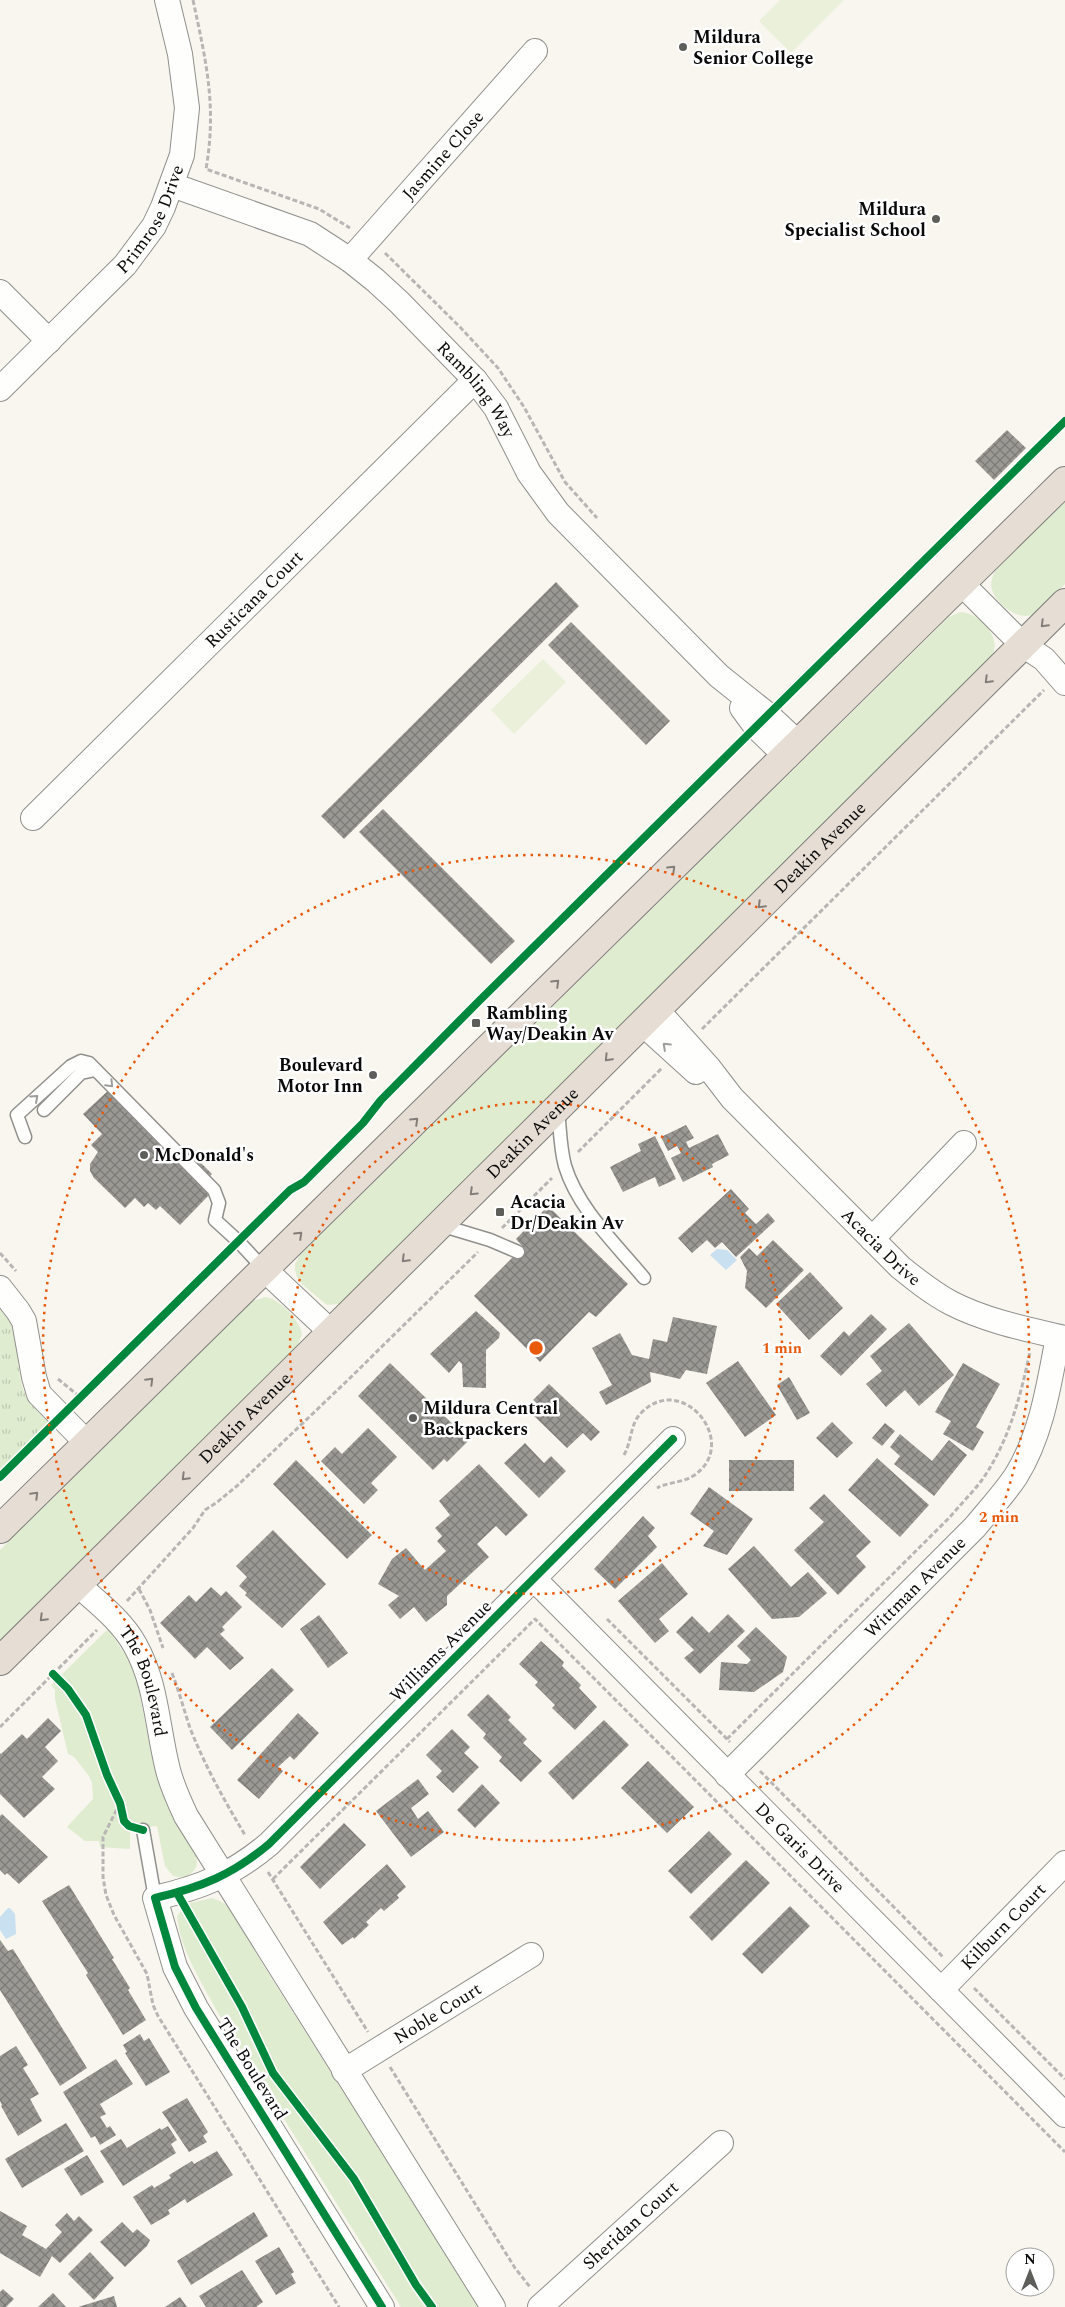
<svg xmlns="http://www.w3.org/2000/svg" width="1065" height="2307" font-family="Spectral,serif">
	<style>
		.grass { fill: url(#grass-tufts) }
		.park { fill: #e0ecd0 }
		.pitch { fill: #eaf0d9 }
		.water { fill: #c8e0ef }
		.building { fill: url(#building-cross-hatch) }
		.lines { fill: none; stroke-linecap: round; stroke-linejoin: round }
		.lane-casing { stroke: #91908d; stroke-width: 15 }
		.street-casing { stroke: #91908d; stroke-width: 26 }
		.highway-casing { stroke: #7e7e7a; stroke-width: 30 }
		.path { stroke: #b7b6b5; stroke-width: 3; stroke-dasharray: 5 2.5; stroke-linecap: butt }
		.lane { stroke: #fefefc; stroke-width: 12 }
		.street { stroke: #fefefc; stroke-width: 24 }
		.highway { stroke: #e6ddd4; stroke-width: 28 }
		.cycleway-casing { stroke: #fff; stroke-width: 11 }
		.cycleway { stroke: #00873e; stroke-width: 8 }
		.oneway { stroke: #837e79 }
		.oneway2 { stroke: #9c9c9b }
		.ring { fill: none; stroke: #e8590c; stroke-width: 2.5; stroke-dasharray: 2.5 5 }
		.poi-dot { fill: #5d5d5a; stroke: #fff; stroke-width: 2 }
		.labels { text-anchor: middle; dominant-baseline: central; stroke-width: 5; stroke-linejoin: round; paint-order: stroke }
		.poi-label { font-size: 18px; font-weight: bold; fill: #0a0a0a; stroke: #fff; text-anchor: start }
		.street-label { font-size: 18px; fill: #0a0a0a; stroke: #fff }
		.centre { fill: #e8590c; stroke: #fff; stroke-width: 2.5 }
		.ring-label { font-size: 15px; text-anchor: middle; font-weight: bold; fill: #e8590c; stroke: #fff; stroke-width: 5; stroke-linejoin: round; paint-order: stroke }
	</style>
	<defs>
		<pattern id="grass-tufts" width="24" height="20" patternUnits="userSpaceOnUse" patternTransform="scale(1.25)"><rect width="24" height="20" fill="#e0ecd0"/><path d="M3 7l-1-3M5 7V3M7 7l1-3M15 17l-1-3M17 17v-4M19 17l1-3" fill="none" stroke="#bfc9b1"/></pattern>
		<pattern id="building-cross-hatch" width="8" height="8" patternUnits="userSpaceOnUse" patternTransform="scale(1.25)"><rect width="8" height="8" fill="#9b9994"/><path d="M0 0l8 8M0 8l8-8" fill="none" stroke="#7d7b77"/></pattern>
	</defs>
	<rect width="100%" height="100%" fill="#f8f6ee"/>
	<path class="grass" d="M0 1304C22 1332 14 1358 23 1389 27 1402 39 1413 49 1422L0 1469Z"/>
	<g class="park">
		<path d="M1065 501V584L1036 613C1020 623 997 605 992 590 990 584 992 577 995 571Z"/>
		<path d="M960 612C979 612 1004 639 991 657L343 1301 339 1304 327 1305 303 1285 297 1277 295 1270V1264L300 1255 949 617Z"/>
		<path d="M265 1297C280 1299 299 1319 302 1334L298 1345 0 1641V1550L253 1301Z"/>
		<path d="M108 1629 130 1662 136 1677C147 1724 151 1774 174 1818 181 1830 197 1847 197 1862 197 1870 190 1875 183 1878L173 1876 165 1866 157 1826 130 1828V1849L100 1847 99 1841H85L67 1827 93 1799 92 1783 89 1776 74 1757 68 1754 55 1699V1690L51 1685Z"/>
		<path d="M212 1898 222 1902 229 1907 270 1976 479 2307H401L218 2013C202 1983 180 1950 177 1916L186 1904Z"/>
	</g>
	<g class="pitch">
		<path d="M780 0H844L791 53 759 21Z"/>
		<path d="M543 659 566 682 514 734 491 710Z"/>
	</g>
	<g class="water">
		<path d="M717 1249 727 1250 737 1260 726 1270 710 1255Z"/>
		<path d="M8 1908H10L15 1914 16 1934 6 1939 0 1930V1917Z"/>
	</g>
	<g class="building">
		<path d="M1007 430 1026 448 994 480 975 461Z"/>
		<path d="M556 582 579 606 344 839 321 816Z"/>
		<path d="M571 622 670 721 646 745 548 645Z"/>
		<path d="M383 809 515 941 491 964 359 832Z"/>
		<path d="M112 1087 143 1118 138 1122 147 1131 153 1125 179 1152 184 1146 212 1174 202 1184 209 1192 208 1196 180 1225 160 1206 156 1210 148 1203 144 1207 135 1198 125 1208 94 1178 90 1171V1164L98 1152 91 1145 102 1134 83 1114Z"/>
		<path d="M686 1125 694 1138 686 1142 689 1148 718 1134 729 1155 712 1164 713 1167 683 1182 671 1158 681 1153 677 1146 668 1151 661 1137Z"/>
		<path d="M655 1136 676 1179 659 1187 655 1177 623 1192 610 1167 641 1151 638 1144Z"/>
		<path d="M731 1189 749 1209 745 1213 756 1224 768 1213 775 1221 736 1257 722 1242 715 1248 707 1240 692 1253 678 1238Z"/>
		<path d="M548 1206 628 1284 596 1317 589 1312 540 1362 474 1296 523 1247 516 1239Z"/>
		<path d="M773 1240 804 1270 766 1308 745 1288 747 1271 740 1257 749 1248 757 1256Z"/>
		<path d="M810 1272 843 1308 809 1340 776 1304Z"/>
		<path d="M476 1311 500 1333 499 1338 486 1350V1388L463 1387 462 1364 459 1361 449 1373 430 1354Z"/>
		<path d="M871 1314 887 1329 841 1376 820 1356 844 1331 849 1336Z"/>
		<path d="M673 1317 717 1326 707 1374 686 1370 680 1379 650 1372 651 1382 606 1405 599 1392 612 1385 592 1348 620 1333 632 1355 649 1359 653 1339 667 1342Z"/>
		<path d="M909 1323 954 1375 919 1406 905 1390 886 1407 866 1384 882 1371 870 1356Z"/>
		<path d="M738 1361 776 1415 745 1437 706 1383Z"/>
		<path d="M390 1363 469 1440 447 1462 444 1459 433 1470 358 1396Z"/>
		<path d="M963 1363 1000 1384 976 1427 984 1432 973 1451 943 1434 951 1421 935 1412Z"/>
		<path d="M789 1377 810 1413 797 1420 777 1385Z"/>
		<path d="M549 1384 600 1432 591 1441 583 1433 567 1448 532 1414 543 1409 533 1400Z"/>
		<path d="M832 1422 853 1443 837 1458 816 1438Z"/>
		<path d="M885 1423 895 1431 882 1446 872 1438Z"/>
		<path d="M368 1428 397 1457 371 1483 378 1490 364 1504 321 1461 335 1447 342 1454Z"/>
		<path d="M900 1434 932 1461 949 1440 967 1455 934 1496 894 1464 900 1456 890 1447Z"/>
		<path d="M525 1443 544 1463 551 1456 566 1471 539 1498 504 1463Z"/>
		<path d="M877 1458 929 1505 900 1537 848 1490Z"/>
		<path d="M296 1460 372 1535 347 1559 273 1484Z"/>
		<rect x="729" y="1460" width="65" height="31"/>
		<path d="M479 1464 528 1515 506 1536 496 1526 477 1544 489 1557 447 1596V1605L426 1622 414 1607 400 1619 388 1605 399 1596 378 1584 392 1559 406 1548 425 1570 446 1551 437 1541 442 1536 435 1528 450 1515 439 1501Z"/>
		<path d="M709 1487 753 1519 727 1555 703 1546 714 1531 690 1514Z"/>
		<path d="M824 1494 871 1542 856 1556 866 1567 838 1595 794 1550 824 1522 809 1508Z"/>
		<path d="M643 1516 655 1528 648 1536 657 1547 615 1589 594 1569Z"/>
		<path d="M273 1530 326 1584 282 1628 245 1595 247 1593 239 1586 247 1577 236 1566Z"/>
		<path d="M754 1546 791 1587 808 1572 827 1593 799 1617 772 1619 728 1569Z"/>
		<path d="M662 1563 688 1594 659 1619 669 1631 655 1643 618 1601Z"/>
		<path d="M211 1587 221 1596 226 1591 242 1607 222 1627 225 1630 220 1634 244 1658 230 1670 207 1647 195 1659 160 1623 189 1595 196 1602Z"/>
		<path d="M728 1614 745 1631 700 1674 684 1658 694 1650 676 1632 692 1616 709 1633Z"/>
		<path d="M319 1615 348 1653 328 1668 300 1629Z"/>
		<path d="M756 1627 787 1657 783 1672 754 1692 719 1690 721 1662 747 1664 751 1660 737 1646Z"/>
		<path d="M541 1641 564 1662 562 1666 581 1685 579 1688 597 1707 575 1730 552 1708 555 1705 535 1685 538 1682 519 1664Z"/>
		<path d="M272 1668 294 1690 232 1750 210 1727Z"/>
		<path d="M488 1694 511 1717 508 1720 527 1739 523 1743 542 1761 521 1782 499 1761 502 1757 483 1738 486 1734 467 1715Z"/>
		<path d="M298 1713 319 1733 294 1760 290 1756 278 1767 283 1771 259 1799 237 1780Z"/>
		<path d="M48 1718 61 1731 45 1747 58 1761 42 1777 55 1789 24 1818 0 1794V1753L1 1754 22 1734 27 1739Z"/>
		<path d="M604 1720 629 1745 573 1800 548 1773Z"/>
		<path d="M452 1729 470 1747 464 1753 479 1767 453 1793 436 1777 442 1771 426 1755Z"/>
		<path d="M648 1761 694 1807 667 1833 621 1788Z"/>
		<path d="M418 1779 429 1794 411 1808 418 1819 428 1811 444 1832 411 1857 376 1811Z"/>
		<path d="M482 1784 500 1803 475 1828 457 1810Z"/>
		<path d="M2 1814 48 1857 19 1884 7 1873 5 1875 0 1870V1816Z"/>
		<path d="M344 1823 366 1845 320 1889 300 1867Z"/>
		<path d="M709 1831 732 1854 691 1894 668 1871Z"/>
		<path d="M746 1860 770 1883 712 1941 689 1917Z"/>
		<path d="M387 1864 406 1887 397 1895 399 1898 384 1911 381 1908 366 1922 369 1925 354 1939 353 1937 342 1945 323 1922Z"/>
		<path d="M69 1885 114 1958 112 1959 130 1988 128 1990 146 2020 123 2035 86 1975 88 1973 42 1901Z"/>
		<path d="M790 1906 810 1926 762 1974 742 1954Z"/>
		<path d="M0 1940 8 1951 13 1949 87 2068 60 2086 0 1990Z"/>
		<path d="M140 2034 144 2041 149 2038 170 2072 146 2086 125 2053 127 2052 123 2045Z"/>
		<path d="M16 2046 28 2065 23 2068 39 2094 30 2099 42 2121 18 2136 1 2106 2 2105 0 2101V2056Z"/>
		<path d="M116 2059 133 2084 100 2104 106 2114 100 2117 107 2128 110 2126 116 2135 100 2145 95 2136 91 2138 63 2092Z"/>
		<path d="M187 2098 208 2132 203 2136 207 2142 189 2152 162 2112Z"/>
		<path d="M66 2123 84 2151 22 2188 5 2159Z"/>
		<path d="M168 2126 177 2140 171 2144 176 2153 123 2186 100 2151 121 2139 127 2148 160 2128 161 2130Z"/>
		<path d="M217 2151 233 2175 187 2203 185 2199 168 2210 170 2214 151 2225 133 2197 152 2185 154 2188 171 2178 169 2175 192 2161 194 2164Z"/>
		<path d="M87 2155 104 2182 81 2196 64 2169Z"/>
		<path d="M0 2211 27 2226 22 2235 46 2249 62 2232 55 2225 67 2213 74 2221 79 2216 93 2230 60 2263 52 2256 40 2277 0 2253Z"/>
		<path d="M254 2212 268 2236 191 2285 177 2261Z"/>
		<path d="M122 2222 133 2233 137 2229 150 2240 147 2246 125 2267 100 2242Z"/>
		<path d="M279 2247 294 2272 291 2274 296 2283 276 2295 255 2261Z"/>
		<path d="M90 2252 114 2278 94 2300 68 2274Z"/>
		<path d="M242 2270 263 2302 256 2307H206L199 2296Z"/>
		<path d="M3 2289 14 2299 6 2307H0V2292Z"/>
		<path d="M53 2293 66 2307H38Z"/>
		<path d="M114 2296 117 2307H78Z"/>
		<path d="M180 2297 187 2307H165Z"/>
	</g>
	<g class="lines">
		<g class="lane-casing">
			<g id="lane">
				<path d="M558 1109C560 1128 560 1148 565 1166 578 1209 616 1244 644 1278"/>
				<path d="M44 1110 81 1073 95 1070"/>
				<path d="M25 1137 17 1115 71 1066 81 1061 89 1063 214 1190 219 1203 215 1220 238 1241 264 1269"/>
				<path d="M440 1225 490 1240 518 1252"/>
				<path d="M143 1830 155 1898"/>
			</g>
		</g>
		<g class="street-casing">
			<g id="street">
				<path id="s1" d="M172 185 310 234 350 260 375 280 399 302 475 380 496 408 529 473 558 513 719 676 768 715 799 744"/>
				<path id="s2" d="M350 260 535 51"/>
				<path d="M0 292 49 341"/>
				<path id="s3" d="M0 389 125 265 154 226 163 207 182 155 187 108 180 54 167 0"/>
				<path d="M962 584 1023 645 1044 659 1065 683"/>
				<path d="M742 708 756 727 787 757"/>
				<path id="s4" d="M33 818 475 380"/>
				<path id="s5" d="M656 1009 709 1068 732 1098 900 1267C916 1280 932 1293 951 1303 986 1321 1026 1329 1065 1338"/>
				<path d="M642 1023 696 1072"/>
				<path d="M872 1239 964 1143"/>
				<path d="M264 1269 331 1332"/>
				<path d="M0 1288 18 1311 24 1321 34 1377 39 1394 87 1443"/>
				<path id="s6" d="M534 1579 1065 2115"/>
				<path id="s7" d="M77 1584C97 1602 122 1621 135 1645 157 1684 157 1727 168 1770 172 1786 179 1801 186 1816L493 2307"/>
				<path id="s8" d="M727 1775 975 1527C989 1510 1004 1494 1016 1476 1042 1434 1049 1384 1058 1337"/>
				<path id="s9" d="M941 1990 1065 1863"/>
				<path id="s10" d="M344 2071 531 1955"/>
				<path d="M382 2307 196 2008 175 1967 155 1898C202 1887 232 1875 269 1844L673 1439"/>
				<path id="s11" d="M540 2307 721 2143"/>
			</g>
		</g>
		<g class="highway-casing">
			<g id="highway">
				<path d="M0 1529 1065 481"/>
				<path id="s12" d="M0 1661C355 1308 711 957 1065 603"/>
			</g>
		</g>
		<g class="path">
			<path d="M193 0C206 61 217 106 206 169L319 209 350 228"/>
			<path d="M385 253 460 327 498 368 524 407 565 482 597 518"/>
			<path d="M702 1029 1044 690"/>
			<path d="M578 1152 662 1068"/>
			<path d="M502 1228 552 1178"/>
			<path d="M0 1253 16 1271"/>
			<path d="M58 1379 80 1397"/>
			<path d="M624 1455C632 1441 630 1424 641 1413 683 1370 742 1445 693 1476 682 1483 668 1482 657 1488"/>
			<path d="M139 1589 150 1610 163 1648"/>
			<path d="M127 1601 193 1528 205 1510 216 1503 238 1485 349 1379 478 1252"/>
			<path d="M607 1619 730 1742"/>
			<path d="M172 1673C179 1691 184 1710 190 1728 205 1766 224 1800 245 1835"/>
			<path d="M0 1727 97 1630"/>
			<path d="M727 1739 949 1518C960 1505 972 1493 982 1480 1009 1441 1020 1398 1030 1352"/>
			<path d="M760 1771 943 1957"/>
			<path d="M120 1803 103 1837V1877L106 1895 114 1915 147 1974 153 2005 158 2016 339 2307"/>
			<path d="M268 1872 368 2032"/>
			<path d="M273 1879 535 1619 1065 2152"/>
			<path d="M974 1988 1065 2079"/>
			<path d="M390 2067 515 2268 530 2287"/>
		</g>
		<use href="#lane" class="lane"/>
		<use href="#street" class="street"/>
		<use href="#highway" class="highway"/>
		<g class="cycleway-casing">
			<g id="cycleway">
				<path d="M0 1477 290 1190 304 1182 363 1123 381 1100 478 1002 1065 421"/>
				<path d="M53 1674 68 1689 86 1715 107 1775 120 1803 124 1821 129 1826 143 1830"/>
				<path d="M177 1893 242 2007 273 2073 354 2179 416 2285 432 2307"/>
				<path d="M382 2307 196 2008 175 1967 155 1898C202 1887 232 1875 269 1844L673 1439"/>
			</g>
		</g>
		<use href="#cycleway" class="cycleway"/>
	</g>
	<defs><path id="oneway-chevron" d="M-2-3.5L2.5 0L-2 3.5" fill="none" stroke-width="1.6" stroke-linecap="round" stroke-linejoin="round" transform="scale(1.25)"/></defs>
	<g class="oneway">
		<use href="#oneway-chevron" transform="translate(1044 624) rotate(135)"/>
		<use href="#oneway-chevron" transform="translate(988 680) rotate(135)"/>
		<use href="#oneway-chevron" transform="translate(672 869) rotate(-44)"/>
		<use href="#oneway-chevron" transform="translate(761 905) rotate(135)"/>
		<use href="#oneway-chevron" transform="translate(556 983) rotate(-44)"/>
		<use href="#oneway-chevron" transform="translate(608 1058) rotate(134)"/>
		<use href="#oneway-chevron" transform="translate(415 1121) rotate(-44)"/>
		<use href="#oneway-chevron" transform="translate(473 1192) rotate(136)"/>
		<use href="#oneway-chevron" transform="translate(299 1235) rotate(-44)"/>
		<use href="#oneway-chevron" transform="translate(405 1259) rotate(135)"/>
		<use href="#oneway-chevron" transform="translate(150 1381) rotate(-45)"/>
		<use href="#oneway-chevron" transform="translate(185 1477) rotate(135)"/>
		<use href="#oneway-chevron" transform="translate(35 1495) rotate(-45)"/>
		<use href="#oneway-chevron" transform="translate(43 1618) rotate(135)"/>
	</g>
	<g class="oneway2">
		<use href="#oneway-chevron" transform="translate(666 1046) rotate(-137)"/>
		<use href="#oneway-chevron" transform="translate(110 1084) rotate(46)"/>
		<use href="#oneway-chevron" transform="translate(35 1098) rotate(-42)"/>
	</g>
	<g class="ring">
		<circle cx="536" cy="1348" r="246"/>
		<circle cx="536" cy="1348" r="493"/>
	</g>
	<g class="poi-dot">
		<circle cx="683" cy="47" r="5"/>
		<circle cx="936" cy="219" r="5"/>
		<rect x="471" y="1018" width="10" height="10" rx="2.5"/>
		<circle cx="373" cy="1075" r="5"/>
		<circle cx="144" cy="1155" r="5"/>
		<rect x="495" y="1207" width="10" height="10" rx="2.5"/>
		<circle cx="413" cy="1418" r="5"/>
	</g>
	<g class="labels">
		<g class="poi-label">
			<text x="693" y="37">Mildura<tspan x="693" dy="21">Senior College</tspan></text>
			<text x="926" y="209" text-anchor="end">Mildura<tspan x="926" dy="21">Specialist School</tspan></text>
			<text x="486" y="1013">Rambling<tspan x="486" dy="21">Way/Deakin Av</tspan></text>
			<text x="363" y="1065" text-anchor="end">Boulevard<tspan x="363" dy="21">Motor Inn</tspan></text>
			<text x="154" y="1155">McDonald's</text>
			<text x="510" y="1202">Acacia<tspan x="510" dy="21">Dr/Deakin Av</tspan></text>
			<text x="423" y="1408">Mildura Central<tspan x="423" dy="21">Backpackers</tspan></text>
		</g>
		<g class="street-label">
			<text stroke="none"><textPath href="#s2" startOffset="140">Jasmine Close</textPath></text>
			<text stroke="none"><textPath href="#s3" startOffset="229">Primrose Drive</textPath></text>
			<text stroke="none"><textPath href="#s1" startOffset="376">Rambling Way</textPath></text>
			<text stroke="none"><textPath href="#s4" startOffset="311">Rusticana Court</textPath></text>
			<text stroke="none"><textPath href="#s12" startOffset="1155">Deakin Avenue</textPath></text>
			<text stroke="none"><textPath href="#s12" startOffset="750">Deakin Avenue</textPath></text>
			<text stroke="none"><textPath href="#s5" startOffset="328">Acacia Drive</textPath></text>
			<text stroke="none"><textPath href="#s12" startOffset="345">Deakin Avenue</textPath></text>
			<text stroke="none"><textPath href="#s8" startOffset="266">Wittman Avenue</textPath></text>
			<text transform="translate(441 1651) rotate(-45)">Williams Avenue</text>
			<text stroke="none"><textPath href="#s7" startOffset="122">The Boulevard</textPath></text>
			<text stroke="none"><textPath href="#s6" startOffset="378">De Garis Drive</textPath></text>
			<text stroke="none"><textPath href="#s9" startOffset="89">Kilburn Court</textPath></text>
			<text stroke="none"><textPath href="#s10" startOffset="110">Noble Court</textPath></text>
			<text transform="translate(252 2069) rotate(58)">The Boulevard</text>
			<text stroke="none"><textPath href="#s11" startOffset="122">Sheridan Court</textPath></text>
		</g>
	</g>
	<circle cx="536" cy="1348" r="8" class="centre"/>
	<g class="ring-label">
		<text x="782" y="1353">1 min</text>
		<text x="999" y="1522">2 min</text>
	</g>
	<g transform="translate(1030 2272)"><circle r="24" fill="#ffffff" stroke="#9d9d9d"/>
	<path d="M0-4L9 19L0 12L-9 19Z" fill="#5d5d5a"/>
	<text y="-8" font-size="14" font-weight="bold" text-anchor="middle" fill="#0a0a0a">N</text>
	</g>
</svg>
